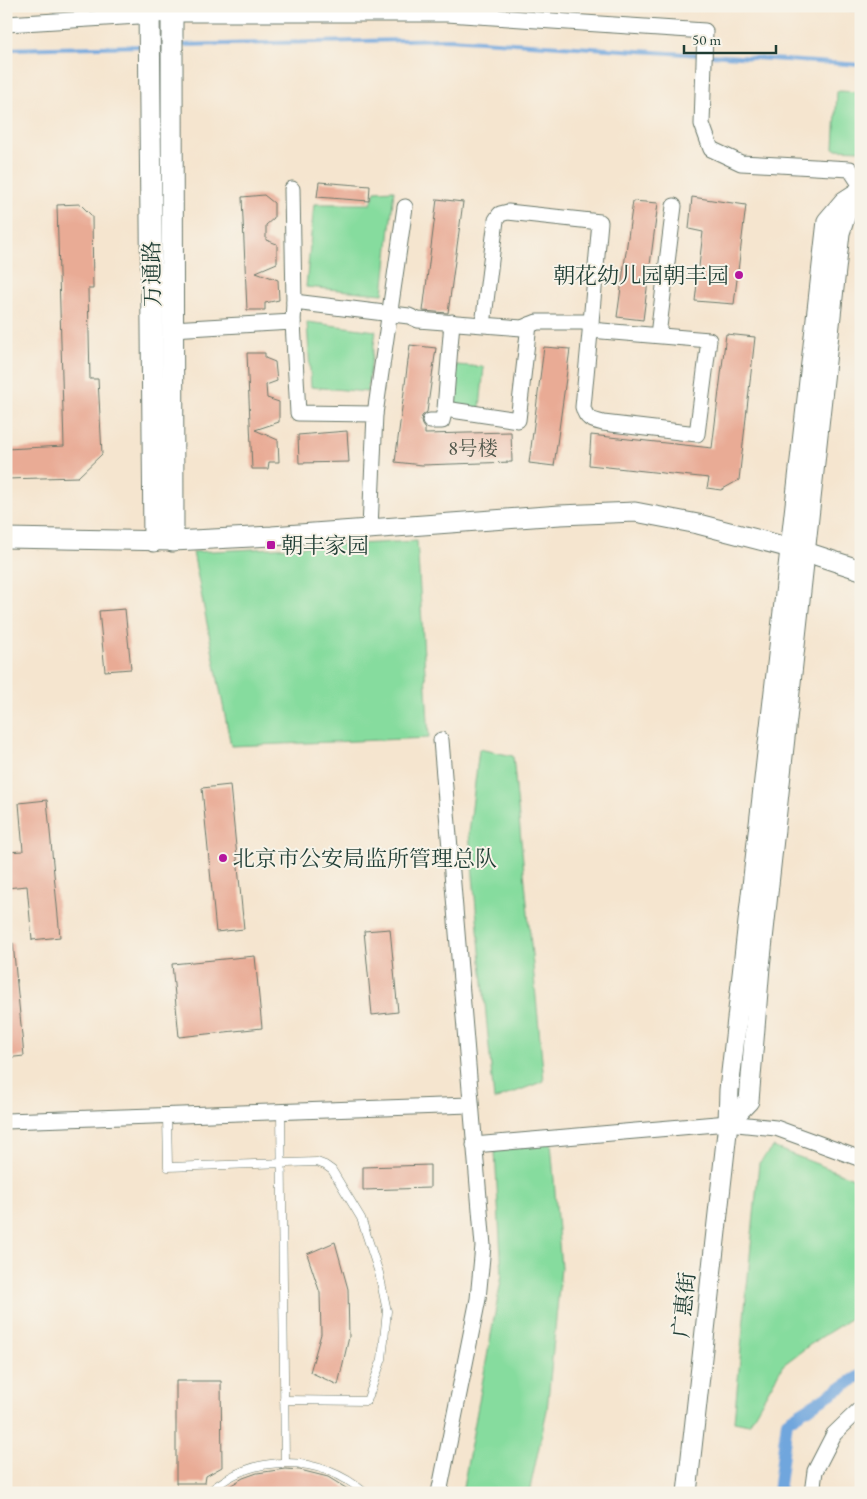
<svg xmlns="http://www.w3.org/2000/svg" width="867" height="1499" font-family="'EB Garamond','Noto Serif SC',serif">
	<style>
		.green { fill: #86dc9e; stroke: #528c69 }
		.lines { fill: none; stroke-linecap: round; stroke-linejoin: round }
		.stream { stroke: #6fa6dd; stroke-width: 4 }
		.canal { stroke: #6fa6dd; stroke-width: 12 }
		.building { fill: #e9ab95 }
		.service-casing { stroke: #6a786a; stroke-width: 9 }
		.minor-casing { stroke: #6a786a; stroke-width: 17 }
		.tertiary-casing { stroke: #6a786a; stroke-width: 21 }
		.secondary-casing { stroke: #6a786a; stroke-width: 23 }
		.service { stroke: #fff; stroke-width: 8 }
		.minor { stroke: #fff; stroke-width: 15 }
		.tertiary { stroke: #fff; stroke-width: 19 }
		.secondary { stroke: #fff; stroke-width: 21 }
		.secondary-bridge-casing { stroke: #6a786a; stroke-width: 23; stroke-linecap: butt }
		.secondary-bridge { stroke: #fff; stroke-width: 21 }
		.poi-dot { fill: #b5179e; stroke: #f7f3e8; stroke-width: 2 }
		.labels { text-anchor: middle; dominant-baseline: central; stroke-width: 4; stroke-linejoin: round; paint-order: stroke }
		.number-label { font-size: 20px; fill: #52584c }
		.street-label { font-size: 22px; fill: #1f3d34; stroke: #f7f3e8 }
		.poi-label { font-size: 22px; fill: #1f3d34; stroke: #f7f3e8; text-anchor: start }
	</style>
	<rect width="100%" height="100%" fill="#f7f3e8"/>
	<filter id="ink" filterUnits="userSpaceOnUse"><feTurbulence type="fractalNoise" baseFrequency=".02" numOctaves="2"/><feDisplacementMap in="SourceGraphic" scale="10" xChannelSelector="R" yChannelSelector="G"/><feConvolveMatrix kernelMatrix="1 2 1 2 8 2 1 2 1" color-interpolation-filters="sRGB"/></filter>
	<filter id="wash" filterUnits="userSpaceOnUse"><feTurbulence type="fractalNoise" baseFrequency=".0096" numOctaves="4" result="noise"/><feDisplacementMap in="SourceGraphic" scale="20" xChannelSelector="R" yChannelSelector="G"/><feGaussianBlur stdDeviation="1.12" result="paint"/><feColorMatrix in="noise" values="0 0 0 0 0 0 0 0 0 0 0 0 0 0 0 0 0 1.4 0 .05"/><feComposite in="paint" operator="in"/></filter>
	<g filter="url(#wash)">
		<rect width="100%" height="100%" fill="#f5e5cf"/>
		<g class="green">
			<path d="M837 91 861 92V150L834 149Z"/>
			<path d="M394 190 383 294 306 287 314 204H371L375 191Z"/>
			<path d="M307 322 376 331 367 392 311 387Z"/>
			<path d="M456 365 484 367 480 408 453 404Z"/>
			<path d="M417 541 429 738 231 746 193 552Z"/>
			<path d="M479 749 513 756 544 1081 494 1100 469 833Z"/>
			<path d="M551 1142 561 1268 547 1410 529 1493H462L502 1275 495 1151Z"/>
			<path d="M773 1147 861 1181V1312L815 1341 783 1365 749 1424 734 1421 759 1163Z"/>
		</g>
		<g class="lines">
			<g class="stream">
				<path d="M780 6 861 9"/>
				<path d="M178 45 449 39 701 55"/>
				<path d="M6 49 144 46"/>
				<path d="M708 55 861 65"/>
			</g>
			<path class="canal" d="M778 1493 787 1421 861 1375"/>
		</g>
		<g id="blocks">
			<g class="building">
				<path d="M319 182 370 186 369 201 317 197Z"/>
				<path d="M264 195 274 203V218L266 225V240L277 244V263L256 272 278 280 279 300 265 303V310H247L242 197Z"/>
				<path d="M692 197 746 205 734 304 695 301 703 232 689 229Z"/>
				<path d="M437 199 463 202 448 313 423 311Z"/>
				<path d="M633 201 658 203 643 320 617 317Z"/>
				<path d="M80 204 92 216 93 289H88L90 379H98L102 454 78 477 6 479V449L64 446 57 205Z"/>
				<path d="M726 334 755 337 739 480 721 490 707 488 709 478 589 465 591 435 712 448Z"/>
				<path d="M410 345 436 348 427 412 422 416 421 421 422 425 425 429V434L511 432 512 462 422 465 395 462Z"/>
				<path d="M544 347 570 349 554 466 529 463Z"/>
				<path d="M247 353H265V358L275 362 277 381 266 385 267 398 279 402V422L255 430 278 440 279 462H269L268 469H252Z"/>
				<path d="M347 431 349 462 299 463 298 435Z"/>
				<path d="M125 609 131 669 105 671 99 611Z"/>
				<path d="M230 785 244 929 216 932 202 788Z"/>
				<path d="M47 800 60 937 32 940 27 886 6 888V852L23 851 19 803Z"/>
				<path d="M390 929 398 1012 372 1015 364 931Z"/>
				<path d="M13 943 24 1056 6 1058V944Z"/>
				<path d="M255 956 262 1028 179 1037 172 964Z"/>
				<path d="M430 1165V1188L363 1190V1167Z"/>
				<path d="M335 1242 348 1289 349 1337 338 1385 310 1372 321 1334 320 1293 307 1254Z"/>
				<path d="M176 1381H221L222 1467 206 1476 205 1483H176Z"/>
				<path d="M285 1469 300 1470 328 1477 354 1493H218L243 1478 257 1473Z"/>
			</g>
		</g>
	</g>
	<g filter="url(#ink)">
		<use href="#blocks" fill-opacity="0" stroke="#6a786a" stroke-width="1"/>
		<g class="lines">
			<g class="service-casing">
				<g id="service">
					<path d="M281 1112 285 1462"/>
					<path d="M167 1116 168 1167 317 1162 325 1165 332 1170 361 1218 379 1273 387 1311 382 1359 367 1401 284 1400"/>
					<path d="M208 1493C253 1452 320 1454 365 1493"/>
				</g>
			</g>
			<g class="minor-casing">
				<g id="minor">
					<path d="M6 24 172 14H447L705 31 702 124 711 149 741 163 850 169 861 186"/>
					<path d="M292 189 294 302"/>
					<path d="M293 322 298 413 375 414 370 528"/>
					<path d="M452 322 445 409 518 420 529 325"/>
					<path d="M172 329 293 322 294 302 409 316 418 320 522 328 537 322H591L600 222 508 212 500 214 496 220 483 325"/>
					<path d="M590 330 709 340 697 434 603 423C591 420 586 419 583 407L591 322"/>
					<path d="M658 335 674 206"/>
					<path d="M375 414 405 207"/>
					<path d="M430 421H442L445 409"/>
					<path d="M6 1121 470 1105"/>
					<path d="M474 1145 728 1123 776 1128 861 1159"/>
					<path d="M439 1493 478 1299 483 1246 441 740"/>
					<path d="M812 1493 815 1471 834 1434 861 1408"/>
				</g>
			</g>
			<g class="tertiary-casing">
				<g id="tertiary">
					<path d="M6 538 173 541 272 536 560 515 635 512 698 524 806 552 861 570"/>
					<path d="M728 1123 749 1101 760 967 840 233 846 214 856 199"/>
					<path d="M687 1493 728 1123 729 1090 827 221 844 201 861 190"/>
				</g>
			</g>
			<g class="secondary-casing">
				<g id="secondary">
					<path d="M149 6 154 541"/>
					<path d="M172 39V6"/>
					<path d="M172 51 173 541"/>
				</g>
			</g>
			<use href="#service" class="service"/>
			<use href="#minor" class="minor"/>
			<use href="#tertiary" class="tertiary"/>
			<use href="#secondary" class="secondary"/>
			<g class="secondary-bridge-casing">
				<path id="secondary-bridge" d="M172 51V39"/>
			</g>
			<use href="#secondary-bridge" class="secondary-bridge"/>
		</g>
	</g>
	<g class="poi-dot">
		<circle cx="739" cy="275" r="5"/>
		<rect x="266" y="540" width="10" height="10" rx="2.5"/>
		<circle cx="223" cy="858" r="5"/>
	</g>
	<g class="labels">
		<g class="number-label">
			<text x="473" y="448">8号楼</text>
		</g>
		<g class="street-label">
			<text transform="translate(152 274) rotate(-91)">万通路</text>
			<text transform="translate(684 1305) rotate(-84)">广惠街</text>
		</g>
		<g class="poi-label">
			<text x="729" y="275" text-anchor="end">朝花幼儿园朝丰园</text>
			<text x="281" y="545">朝丰家园</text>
			<text x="233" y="858">北京市公安局监所管理总队</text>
		</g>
	</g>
	<rect width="867" height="1499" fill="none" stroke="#f7f3e8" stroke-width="25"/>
	<path d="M684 45v8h92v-8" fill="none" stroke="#1f3d34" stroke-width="2.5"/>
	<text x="692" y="45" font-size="15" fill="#1f3d34" stroke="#f7f3e8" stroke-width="4" paint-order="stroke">50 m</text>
</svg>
